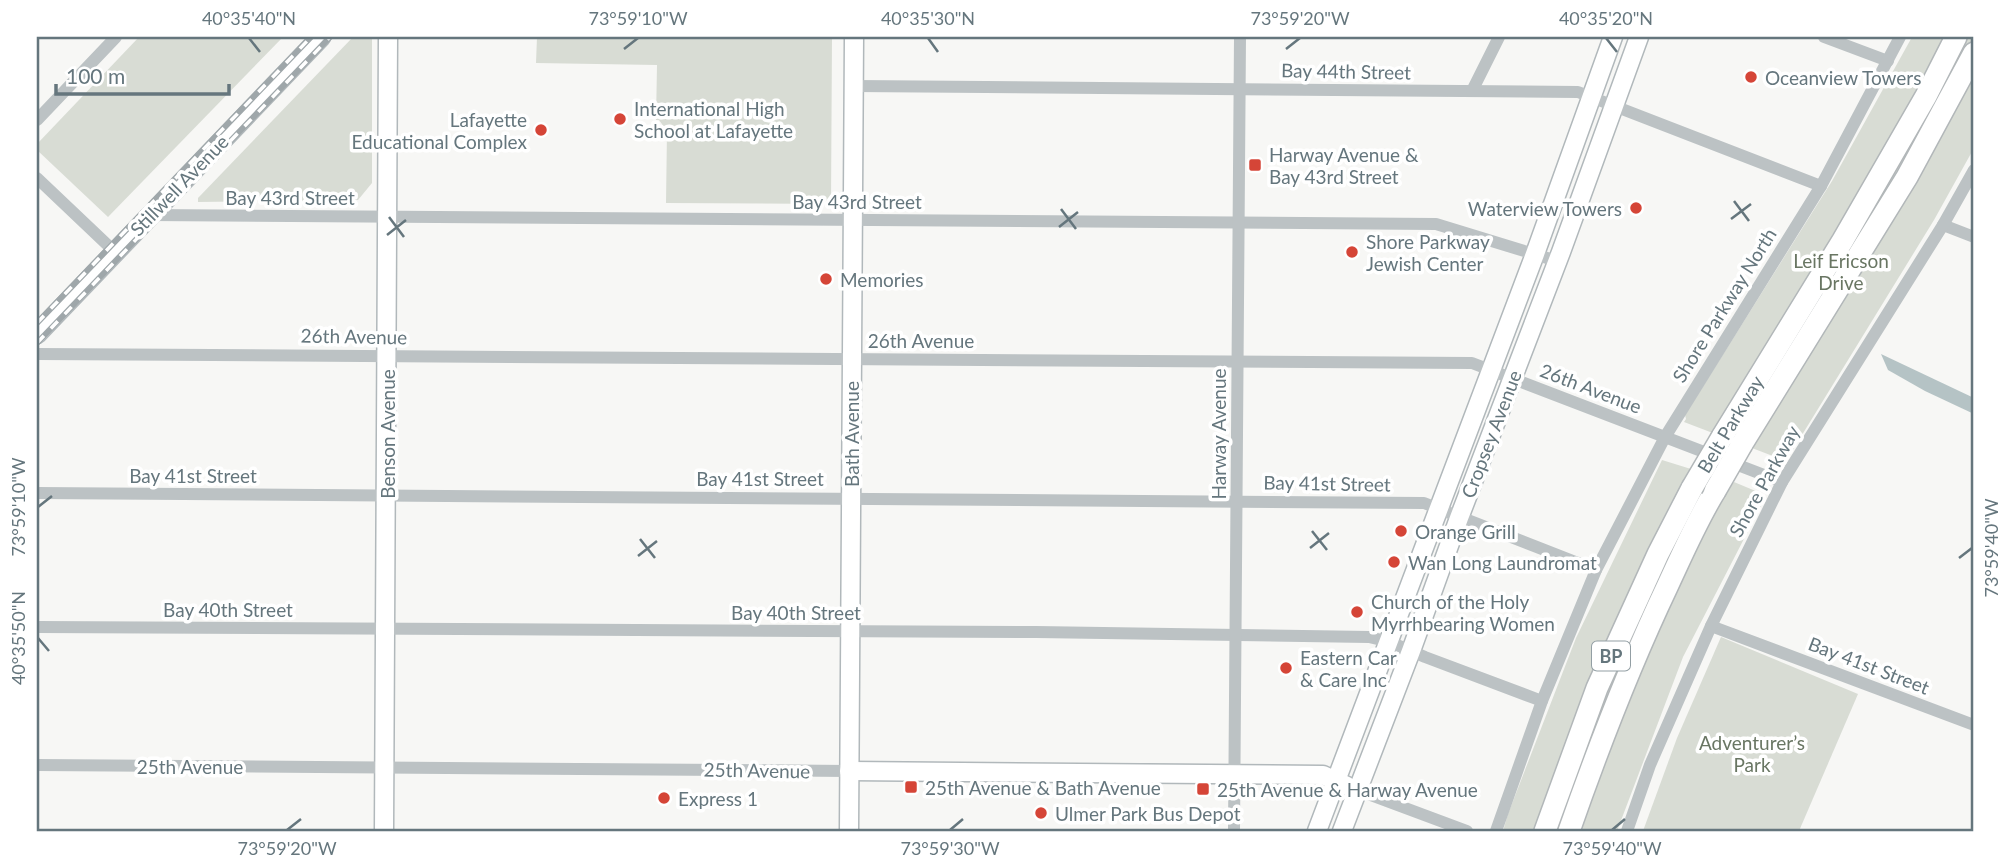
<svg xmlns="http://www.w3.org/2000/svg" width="2011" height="868" font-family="Lato,sans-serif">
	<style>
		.green { fill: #d8dcd4 }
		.water { fill: #b5c3c5 }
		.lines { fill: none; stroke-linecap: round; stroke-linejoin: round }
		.secondary-casing { stroke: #b1b8bb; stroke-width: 21 }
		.highway-casing { stroke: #b2b7b9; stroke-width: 24 }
		.street { stroke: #bcc2c4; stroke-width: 12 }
		.secondary { stroke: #fff; stroke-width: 18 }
		.highway { stroke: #fff; stroke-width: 21 }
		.rail-casing { stroke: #9fa7aa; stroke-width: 6 }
		.rail { stroke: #fff; stroke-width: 3.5; stroke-dasharray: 10; stroke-linecap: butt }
		.highway-bridge-casing { stroke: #b2b7b9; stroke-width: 24; stroke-linecap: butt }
		.highway-bridge { stroke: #fff; stroke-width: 21 }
		.ticks { fill: none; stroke: #65767d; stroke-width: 2.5 }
		.poi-dot { fill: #d54537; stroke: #fff; stroke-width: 2.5 }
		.labels { text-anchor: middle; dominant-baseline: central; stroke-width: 7; stroke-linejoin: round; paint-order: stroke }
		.shield { fill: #fff; stroke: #939fa4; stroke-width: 2 }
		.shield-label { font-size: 18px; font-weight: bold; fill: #65767d }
		.street-label { font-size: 19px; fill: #65767d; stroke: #fff }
		.poi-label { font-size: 19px; fill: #65767d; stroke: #fff; text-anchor: start }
		.park-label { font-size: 19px; fill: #697663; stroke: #fff }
		.neatline { fill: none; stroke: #65767d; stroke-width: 2.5 }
		.ticks-label { font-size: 18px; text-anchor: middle; fill: #65767d }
	</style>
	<rect width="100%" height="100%" fill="#f7f7f5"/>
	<g class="green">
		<path d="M139 37H283L108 217 37 150V144Z"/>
		<path d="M353 37H372V183L358 200 198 202V198Z"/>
		<path d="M537 37H832L831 204 666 203 667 131 659 120H656L657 65 536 63Z"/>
		<path d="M1912 37H1974V148L1934 220 1786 461 1684 422 1686 419 1685 415 1832 181Z"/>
		<path d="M1662 460 1691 469V472L1730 487 1734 482 1758 492 1757 498 1763 502 1683 657 1617 831H1503L1508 814 1576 638Z"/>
		<path d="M1721 637 1858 694 1799 831H1643L1677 738Z"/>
	</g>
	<path class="water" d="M1881 354 1974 398V414L1925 391 1888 370Z"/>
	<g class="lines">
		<g class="secondary-casing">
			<g id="secondary">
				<path d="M37 334 321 37"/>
				<path d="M849 771 1323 775 1347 786"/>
				<path d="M384 831 388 37"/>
				<path d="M849 831 854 37"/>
				<path d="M1317 831 1535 254 1613 37"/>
				<path d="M1342 831 1411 651 1459 518 1561 252 1639 37"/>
			</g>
		</g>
		<g class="highway-casing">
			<g id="highway">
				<path d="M1722 437 1843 240 1926 96 1956 37"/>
				<path d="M1742 444 1907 177 1974 53"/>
				<path d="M1545 831 1597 688 1658 554 1692 488"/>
				<path d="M1569 831C1598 748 1629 667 1667 587 1682 555 1696 522 1715 491"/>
			</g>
		</g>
		<g class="street">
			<path d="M1824 37 1888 61"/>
			<path d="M854 86 1578 92 1821 186"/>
			<path d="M1472 91 1499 37"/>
			<path d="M37 120 116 37"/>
			<path d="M37 178 115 252"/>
			<path d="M150 215 1436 224 1557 261"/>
			<path d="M1943 225 1974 237"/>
			<path d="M37 354 1472 363 1782 482"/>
			<path d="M37 493 1424 503 1596 570"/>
			<path d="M1711 626 1974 725"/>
			<path d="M37 627 1036 632 1369 637 1390 642 1425 657 1542 701"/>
			<path d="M37 765 849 771"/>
			<path d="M1357 790 1467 831"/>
			<path d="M1234 831 1240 37"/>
			<path d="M1496 831 1542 701 1596 570 1665 437 1821 186 1900 37"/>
			<path d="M1627 831 1650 765 1711 626 1782 482 1943 225 1974 170"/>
		</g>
		<use href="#secondary" class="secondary"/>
		<use href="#highway" class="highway"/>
		<g class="rail-casing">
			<g id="rail">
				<path d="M37 323 311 37"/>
				<path d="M37 343 330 37"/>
			</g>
		</g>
		<use href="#rail" class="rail"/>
		<g class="highway-bridge-casing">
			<g id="highway-bridge">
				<path d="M1692 488 1722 437"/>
				<path d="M1715 491 1742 444"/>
			</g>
		</g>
		<use href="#highway-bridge" class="highway-bridge"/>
	</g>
	<path class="ticks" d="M249 38 260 52M928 38 938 52M1606 38 1617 52M624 49 638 38M1286 49 1300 38M1734 201 1749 221M1061 209 1076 229M389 217 404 237M1731 219 1751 204M1059 227 1078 212M387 235 406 220M38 507 52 496M1312 531 1327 550M640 539 655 558M1310 548 1329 533M638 556 657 541M1959 558 1972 548M38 638 49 651M287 830 301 819M950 830 963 819M1612 830 1625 819"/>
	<g class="poi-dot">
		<circle cx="1751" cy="77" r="7"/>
		<circle cx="620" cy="119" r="7"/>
		<circle cx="541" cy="130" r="7"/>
		<rect x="1248" y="158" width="14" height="14" rx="3.5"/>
		<circle cx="1636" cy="208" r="7"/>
		<circle cx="1352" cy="252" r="7"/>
		<circle cx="826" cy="279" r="7"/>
		<circle cx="1401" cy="531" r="7"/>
		<circle cx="1394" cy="562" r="7"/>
		<circle cx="1357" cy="612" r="7"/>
		<circle cx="1286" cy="668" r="7"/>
		<rect x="904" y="780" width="14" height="14" rx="3.5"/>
		<rect x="1196" y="782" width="14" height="14" rx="3.5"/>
		<circle cx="664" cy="798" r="7"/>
		<circle cx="1041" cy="813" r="7"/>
	</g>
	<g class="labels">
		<rect class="shield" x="1592" y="641.5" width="38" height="29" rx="5"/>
		<g class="shield-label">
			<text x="1611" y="656">BP</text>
		</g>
		<g class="street-label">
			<text transform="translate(1346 71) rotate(1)">Bay 44th Street</text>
			<text transform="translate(179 185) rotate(-46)">Stillwell Avenue</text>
			<text x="290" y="197">Bay 43rd Street</text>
			<text x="857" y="201">Bay 43rd Street</text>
			<text transform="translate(1724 305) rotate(-58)">Shore Parkway North</text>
			<text transform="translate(354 336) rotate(1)">26th Avenue</text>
			<text x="921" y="340">26th Avenue</text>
			<text transform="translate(1591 388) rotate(21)">26th Avenue</text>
			<text transform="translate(1730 424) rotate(-59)">Belt Parkway</text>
			<text transform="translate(387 434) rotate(-90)">Benson Avenue</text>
			<text transform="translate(851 434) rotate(-90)">Bath Avenue</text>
			<text transform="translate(1218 434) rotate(-90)">Harway Avenue</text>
			<text transform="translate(1491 434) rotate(-69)">Cropsey Avenue</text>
			<text x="193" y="475">Bay 41st Street</text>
			<text x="760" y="478">Bay 41st Street</text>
			<text transform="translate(1764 481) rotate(-61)">Shore Parkway</text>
			<text transform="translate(1327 483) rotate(1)">Bay 41st Street</text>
			<text x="228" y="609">Bay 40th Street</text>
			<text x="796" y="612">Bay 40th Street</text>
			<text transform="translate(1869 665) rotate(21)">Bay 41st Street</text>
			<text x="190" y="766">25th Avenue</text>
			<text transform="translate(757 770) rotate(1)">25th Avenue</text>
		</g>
		<g class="poi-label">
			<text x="1765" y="77">Oceanview Towers</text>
			<text x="634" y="108">International High<tspan x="634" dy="22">School at Lafayette</tspan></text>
			<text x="527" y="119" text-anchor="end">Lafayette<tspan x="527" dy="22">Educational Complex</tspan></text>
			<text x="1269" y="154">Harway Avenue &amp;<tspan x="1269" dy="22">Bay 43rd Street</tspan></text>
			<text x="1622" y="208" text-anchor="end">Waterview Towers</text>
			<text x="1366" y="241">Shore Parkway<tspan x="1366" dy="22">Jewish Center</tspan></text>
			<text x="840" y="279">Memories</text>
			<text x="1415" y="531">Orange Grill</text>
			<text x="1408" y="562">Wan Long Laundromat</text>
			<text x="1371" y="601">Church of the Holy<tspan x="1371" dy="22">Myrrhbearing Women</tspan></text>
			<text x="1300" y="657">Eastern Car<tspan x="1300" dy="22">&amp; Care Inc</tspan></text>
			<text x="925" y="787">25th Avenue &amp; Bath Avenue</text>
			<text x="1217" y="789">25th Avenue &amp; Harway Avenue</text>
			<text x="678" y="798">Express 1</text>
			<text x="1055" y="813">Ulmer Park Bus Depot</text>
		</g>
		<g class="park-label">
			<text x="1841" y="260">Leif Ericson<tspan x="1841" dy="22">Drive</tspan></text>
			<text x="1752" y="742">Adventurer’s<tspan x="1752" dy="22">Park</tspan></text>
		</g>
	</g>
	<rect width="2011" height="868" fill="none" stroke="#ffffff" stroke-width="77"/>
	<path d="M56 84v10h173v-10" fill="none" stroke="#65767d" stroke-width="3.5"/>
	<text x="66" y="84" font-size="21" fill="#65767d" stroke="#ffffff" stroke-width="5" paint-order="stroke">100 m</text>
	<rect x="38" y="38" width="1934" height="792" class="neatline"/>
	<g class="ticks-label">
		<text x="249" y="25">40°35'40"N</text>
		<text x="638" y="25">73°59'10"W</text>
		<text x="928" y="25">40°35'30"N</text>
		<text x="1300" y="25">73°59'20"W</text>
		<text x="1606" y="25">40°35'20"N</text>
		<text transform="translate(19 507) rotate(-90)" y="6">73°59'10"W</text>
		<text transform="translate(1992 548) rotate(-90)" y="6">73°59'40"W</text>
		<text transform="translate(19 638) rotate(-90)" y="6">40°35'50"N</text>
		<text x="287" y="855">73°59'20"W</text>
		<text x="950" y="855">73°59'30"W</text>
		<text x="1612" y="855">73°59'40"W</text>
	</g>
</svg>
